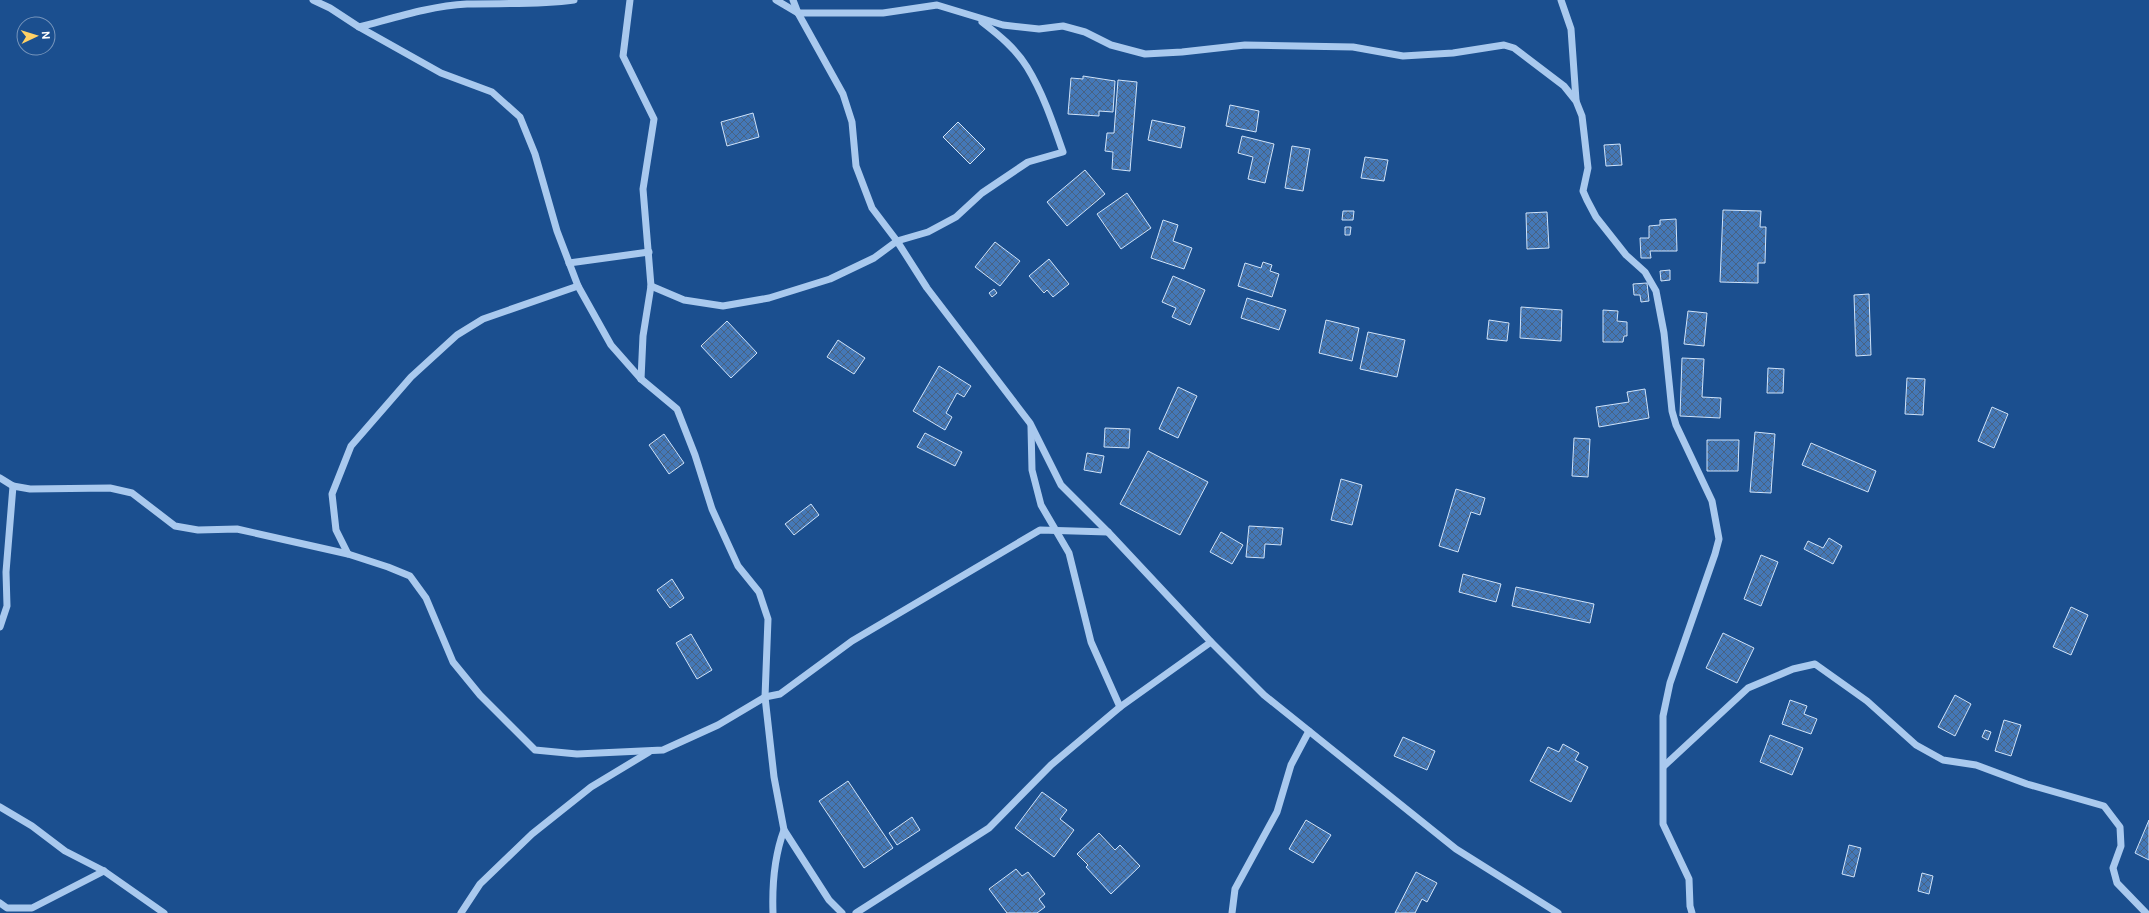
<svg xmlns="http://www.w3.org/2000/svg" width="2149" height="913" font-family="'DM Sans',sans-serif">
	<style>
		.building { fill: url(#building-cross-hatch); stroke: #cfe3fa }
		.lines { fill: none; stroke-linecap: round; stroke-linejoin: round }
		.minor { stroke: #a9c9ee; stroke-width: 7 }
	</style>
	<defs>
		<pattern id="building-cross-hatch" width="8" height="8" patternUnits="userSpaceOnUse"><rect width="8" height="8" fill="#4478b7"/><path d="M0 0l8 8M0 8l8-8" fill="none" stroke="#486282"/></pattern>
	</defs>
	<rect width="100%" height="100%" fill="#1b4f8f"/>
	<g class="building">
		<path d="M1083 76 1115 81 1113 112 1099 111V116L1068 114 1071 78 1083 79Z"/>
		<path d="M1118 80 1137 82 1130 171 1112 169 1113 152 1105 151 1107 133H1114Z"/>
		<path d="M1230 105 1259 111 1256 132 1226 126Z"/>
		<path d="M753 113 759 137 727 146 721 122Z"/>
		<path d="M1152 120 1185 127 1181 148 1148 140Z"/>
		<path d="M958 122 985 149 970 164 943 137Z"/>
		<path d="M1242 136 1274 144 1265 183 1248 179 1253 157 1238 153Z"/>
		<path d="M1620 144 1622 165 1606 166 1604 145Z"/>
		<path d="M1292 146 1310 149 1303 191 1285 188Z"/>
		<path d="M1365 157 1388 160 1384 181 1361 178Z"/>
		<path d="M1085 170 1105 194 1067 226 1047 202Z"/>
		<path d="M1127 193 1151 228 1121 249 1097 214Z"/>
		<path d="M1723 210 1761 211 1760 227H1766L1765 263H1758V283L1720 282Z"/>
		<path d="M1343 211H1354L1353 220H1342Z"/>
		<path d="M1547 212 1549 248 1527 249 1526 213Z"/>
		<path d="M1676 219 1677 251H1650L1651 258H1641L1640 238H1649V226L1660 225V220Z"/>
		<path d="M1163 220 1178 225 1173 241 1192 248 1184 269 1151 258Z"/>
		<path d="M1345 227H1351L1350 235H1345Z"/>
		<path d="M995 242 1020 261 1000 286 975 267Z"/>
		<path d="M1049 259 1069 284 1053 297 1047 290 1044 293 1029 276Z"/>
		<path d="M1263 262 1272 265 1270 271 1279 274 1272 297 1238 286 1245 263 1261 268Z"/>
		<path d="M1670 270V280L1661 281 1660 271Z"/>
		<path d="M1173 276 1205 290 1190 325 1172 317 1176 308 1162 302Z"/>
		<path d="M1647 283 1649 301 1641 302 1640 295H1634L1633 284Z"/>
		<path d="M994 289 997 293 992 297 989 293Z"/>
		<path d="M1869 294 1871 355 1856 356 1854 295Z"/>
		<path d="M1247 298 1286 310 1279 330 1241 318Z"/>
		<path d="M1521 307 1562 310 1561 341 1520 338Z"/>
		<path d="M1603 310 1618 311 1617 321 1627 322V336H1624L1623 342H1603Z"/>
		<path d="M1688 311 1707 313 1704 346 1684 344Z"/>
		<path d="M1326 320 1359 328 1352 361 1319 353Z"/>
		<path d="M1489 320 1509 323 1507 341 1487 339Z"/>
		<path d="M727 321 757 353 731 378 701 346Z"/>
		<path d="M1368 332 1405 340 1397 377 1360 369Z"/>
		<path d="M838 340 865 358 854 374 827 357Z"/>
		<path d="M1682 358 1704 359 1702 397 1721 398 1720 418 1680 416Z"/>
		<path d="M939 366 971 386 964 397 957 393 946 413 952 417 945 430 913 411Z"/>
		<path d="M1768 368 1784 369 1783 393H1767Z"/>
		<path d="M1907 378 1925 379 1923 415 1905 414Z"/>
		<path d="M1178 387 1197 396 1178 438 1159 429Z"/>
		<path d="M1645 389 1649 418 1599 427 1596 407 1629 402 1627 392Z"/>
		<path d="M1992 407 2008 414 1994 448 1978 441Z"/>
		<path d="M1105 428 1130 429 1129 448 1104 447Z"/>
		<path d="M1755 432 1775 434 1771 493 1750 492Z"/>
		<path d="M925 433 962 452 955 466 917 447Z"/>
		<path d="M664 434 684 463 669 474 649 445Z"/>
		<path d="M1574 438 1590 439 1588 477 1572 476Z"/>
		<path d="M1707 440H1739L1738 471H1707Z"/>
		<path d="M1811 443 1876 471 1868 492 1802 465Z"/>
		<path d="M1148 451 1208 482 1180 535 1120 504Z"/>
		<path d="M1087 453 1104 456 1101 473 1084 470Z"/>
		<path d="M1341 479 1362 485 1352 525 1331 520Z"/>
		<path d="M1456 489 1485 498 1480 515 1471 512 1458 552 1439 546Z"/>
		<path d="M811 504 819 515 794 535 785 524Z"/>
		<path d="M1249 526 1283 528 1281 545 1265 544 1264 558 1246 557Z"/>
		<path d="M1221 532 1243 545 1232 564 1210 552Z"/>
		<path d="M1829 538 1842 546 1833 564 1804 549 1808 541 1823 548Z"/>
		<path d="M1761 555 1778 562 1761 606 1744 599Z"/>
		<path d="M1463 574 1501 584 1496 602 1459 592Z"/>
		<path d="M672 579 684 598 670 608 657 590Z"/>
		<path d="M1516 587 1594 604 1590 623 1512 606Z"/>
		<path d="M2071 607 2088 615 2071 655 2053 647Z"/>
		<path d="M1723 633 1754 648 1737 683 1706 668Z"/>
		<path d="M691 634 712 670 697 679 676 643Z"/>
		<path d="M1955 695 1971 704 1955 736 1938 727Z"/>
		<path d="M1790 700 1807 706 1804 714 1817 719 1811 734 1782 724Z"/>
		<path d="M2004 720 2021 725 2011 756 1995 751Z"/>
		<path d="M1985 730 1991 732 1988 740 1982 737Z"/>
		<path d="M1770 735 1803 748 1792 775 1760 762Z"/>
		<path d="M1403 737 1435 751 1427 770 1394 756Z"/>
		<path d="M1563 744 1579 753 1575 760 1588 767 1571 802 1530 781 1548 747 1559 752Z"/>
		<path d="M848 781 893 848 864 868 819 801Z"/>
		<path d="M1042 792 1067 810 1060 819 1074 830 1054 857 1015 828Z"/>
		<path d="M912 817 920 830 897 845 889 833Z"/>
		<path d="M1306 820 1331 835 1313 863 1289 849Z"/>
		<path d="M2149 820V860L2135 853Z"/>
		<path d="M1099 833 1115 850 1120 845 1140 866 1111 894 1086 867 1088 865 1077 854Z"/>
		<path d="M1849 845 1861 848 1854 877 1842 874Z"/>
		<path d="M1016 869 1022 876 1028 872 1045 894 1039 899 1045 907 1037 913H1007L989 889Z"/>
		<path d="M1416 872 1437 883 1427 902 1422 899 1415 913H1395Z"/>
		<path d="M1922 873 1933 876 1929 894 1918 891Z"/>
	</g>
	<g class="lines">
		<g class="minor">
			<path d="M313 0 330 8 359 27 441 73 492 92 520 117 535 154 557 231 578 286 611 345 641 379 677 409 695 455 712 509 738 566 759 592 768 619 765 697 774 777 784 830 829 900 842 913"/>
			<path d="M630 0 623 56 654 119 643 189 651 286 643 336 641 379"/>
			<path d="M776 0 798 13H883L937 5 1003 25 1039 29 1063 26 1085 32 1111 45 1145 54 1182 52 1245 45 1353 47 1403 56 1453 53 1504 45 1514 48 1564 86 1576 101 1582 116 1584 133 1588 168 1583 191 1587 200 1596 217 1626 255 1645 272 1656 291 1664 333 1672 411 1676 425 1712 501 1719 539 1715 554 1670 683 1663 716V824L1689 879 1690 906 1692 913"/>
			<path d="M793 0 798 13 843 94 852 122 856 166 872 208 897 241 927 288 1030 423 1061 485 1108 532 1211 642 1264 695 1456 849 1558 913"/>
			<path d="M1561 0 1571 29 1576 100"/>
			<path d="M359 27C394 18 430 6 467 4 503 3 538 5 574 0"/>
			<path d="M569 263 649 252"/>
			<path d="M578 286 483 319 457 335 411 377 351 446 332 494 336 530 348 554 388 567 410 576 426 598 453 662 480 695 535 750 577 754 663 750 718 725 765 697 780 694 852 641 1040 530 1108 532"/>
			<path d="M651 286 684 300 723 306 769 298 830 279 874 258 897 241 928 232 956 217 982 193 1028 162 1063 152C1053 123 1043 93 1027 67 1016 49 999 35 982 22"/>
			<path d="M1031 427 1032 470 1041 505 1069 553 1091 642 1120 707"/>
			<path d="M0 478 13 486 30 489 110 488 132 493 175 526 198 530 237 529 348 554"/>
			<path d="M0 627 7 606 6 572 13 486"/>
			<path d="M1664 766 1748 688 1793 669 1815 664 1867 701 1916 745 1943 760 1976 765 2027 784 2104 806 2120 827 2121 846 2113 868 2117 883 2146 913"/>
			<path d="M0 807 32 826 65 851 104 871 164 913"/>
			<path d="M0 903 7 908H32L104 871"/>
			<path d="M461 913 480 884 532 834 591 787 649 752"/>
			<path d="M773 913C772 885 774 857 784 830"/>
			<path d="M856 913 989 828 1051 765 1120 707 1211 642"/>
			<path d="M1232 913 1235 889 1277 812 1291 765 1309 731"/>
		</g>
	</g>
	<g transform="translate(36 36) rotate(86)"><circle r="19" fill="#1b4f8f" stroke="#7695bc"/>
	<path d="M0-3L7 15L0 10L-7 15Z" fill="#ffd166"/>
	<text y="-6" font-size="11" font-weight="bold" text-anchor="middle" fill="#ffffff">N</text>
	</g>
</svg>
